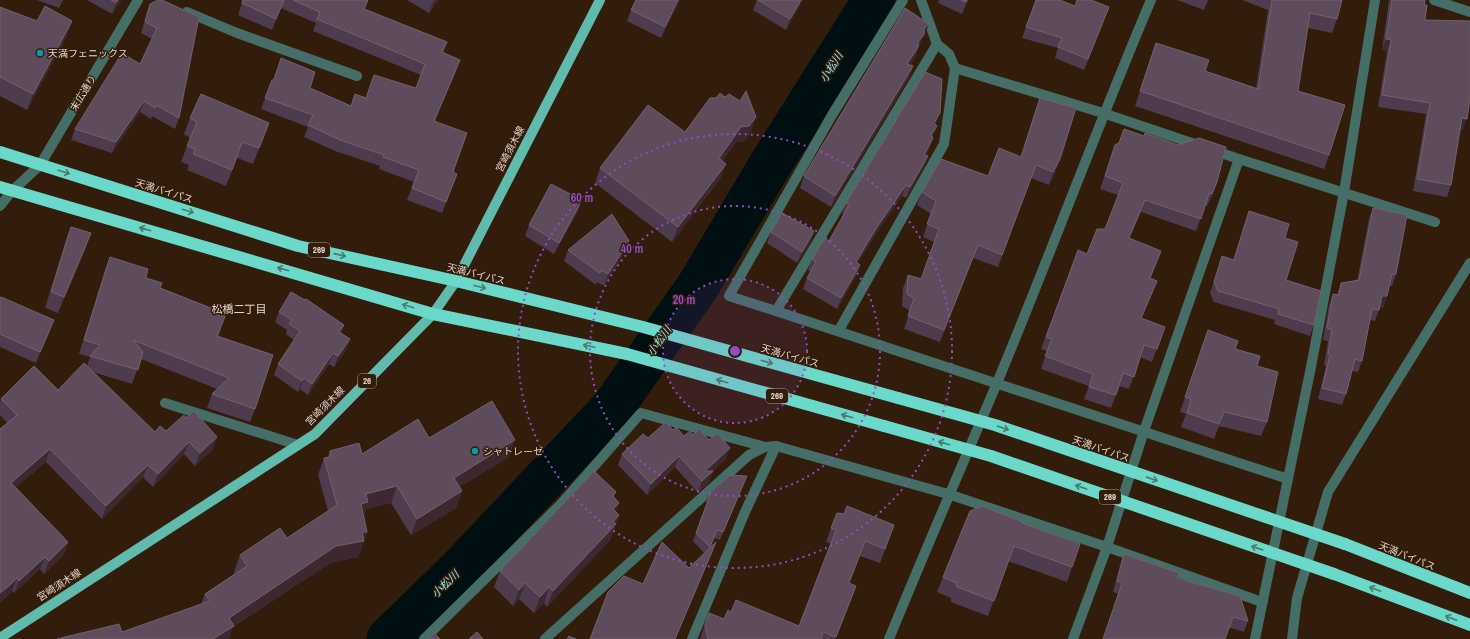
<svg xmlns="http://www.w3.org/2000/svg" width="1470" height="639" font-family="'Archivo Narrow','Noto Sans JP',sans-serif">
	<style>
		.lines { fill: none; stroke-linecap: round; stroke-linejoin: round }
		.river { stroke: #000f12; stroke-width: 43 }
		.minor { stroke: #456e67; stroke-width: 10 }
		.major { stroke: #61bbad; stroke-width: 10 }
		.highway { stroke: #6bd9c9; stroke-width: 12 }
		.highway-bridge { stroke: #6bd9c9; stroke-width: 12 }
		.wall { fill: #4e3b4e }
		.shaded-wall { fill: #3c282e }
		.building { fill: #5e4c5c; stroke: #73616d }
		.oneway { stroke: #4e7a6a }
		.ring { fill: none; stroke: #904ec1; stroke-width: 2; stroke-dasharray: 2 4 }
		.culture-dot { fill: #0f9aa8; stroke: #321c0b; stroke-width: 1.5 }
		.labels { text-anchor: middle; dominant-baseline: central; stroke-width: 3; stroke-linejoin: round; paint-order: stroke }
		.shield { fill: #321c0b; stroke: #af9d91; stroke-width: 1 }
		.shield-label { font-size: 9px; font-weight: bold; fill: #e4d4ca }
		.poi-label { font-size: 10px; fill: #e4d4ca; stroke: #321c0b; text-anchor: start }
		.street-label { font-size: 10px; fill: #e4d4ca; stroke: #321c0b }
		.water-label { font-size: 11px; font-style: italic; fill: #97e2ec; stroke: #321c0b }
		.neighbourhood-label { font-size: 11px; fill: #e4d4ca; stroke: #321c0b }
		.centre { fill: #904ec1; stroke: #321c0b; stroke-width: 2 }
		.ring-label { font-size: 12px; text-anchor: middle; font-weight: bold; fill: #904ec1; stroke: #321c0b; stroke-width: 3; stroke-linejoin: round; paint-order: stroke }
	</style>
	<rect width="100%" height="100%" fill="#321c0b"/>
	<g class="lines">
		<path class="river" d="M388 639 460 569 613 407 698 286 770 165 874 0"/>
		<g class="minor">
			<path d="M1434 0 1470 12"/>
			<path d="M187 12 237 33 357 76"/>
			<path d="M937 44 776 311 1288 479"/>
			<path d="M955 68 1103 113 1239 159 1435 222"/>
			<path d="M0 206 12 191 40 165 138 0"/>
			<path d="M776 311 729 296 832 115 903 0"/>
			<path d="M839 330 944 144 955 68 949 54 937 44 921 0"/>
			<path d="M165 403 298 445"/>
			<path d="M424 639 560 505 641 413 765 447"/>
			<path d="M545 639 749 455 765 447 776 446 948 494 1107 547 1262 602"/>
			<path d="M692 639 745 512 776 446"/>
			<path d="M889 639C924 553 961 468 997 383 1050 256 1097 127 1151 0"/>
			<path d="M1073 639 1107 547 1144 431 1239 159"/>
			<path d="M1255 639 1311 367 1344 192 1375 0"/>
			<path d="M1292 639 1297 598 1328 492 1470 263"/>
		</g>
		<path class="major" d="M0 638 315 434 433 314 456 281 600 0"/>
		<g class="highway">
			<path d="M0 152 298 246 456 281 643 327 898 398"/>
			<path d="M0 187 433 314 627 354 884 426"/>
			<path d="M1345 544 1470 593"/>
			<path d="M1334 574 1470 625"/>
		</g>
		<g class="highway-bridge">
			<path d="M898 398 995 425 1345 544"/>
			<path d="M884 426 991 456 1334 574"/>
		</g>
	</g>
	<g class="wall">
		<path d="M37 0H63L59 8Z"/>
		<path d="M87 0H121L112 14Z"/>
		<path d="M158 0 179 118 175 129 152 116 151 119 140 112 112 153 71 140 75 129 140 64 152 39 141 33 150 4Z"/>
		<path d="M243 0H368L365 9 447 42 443 53 456 71 435 121 453 172 457 174 442 213 407 200 414 182 379 169 380 166 335 151 304 137 308 127 261 109 272 80H273L281 58 310 88 351 106 366 98 416 88 421 75 313 31 316 23 281 8 272 30 238 15Z"/>
		<path d="M407 0H438L429 13Z"/>
		<path d="M680 0 661 38 627 21 631 10Z"/>
		<path d="M757 0H803L786 30 753 10Z"/>
		<path d="M939 0H968L962 14 938 3Z"/>
		<path d="M1036 0 1075 6 1105 18 1084 70 1055 58 1058 48 1022 38Z"/>
		<path d="M1177 0H1208L1204 10Z"/>
		<path d="M1242 0H1342L1337 19 1332 33 1308 28 1298 91 1329 155 1324 169 1135 106 1156 43 1205 71 1256 88 1268 10Z"/>
		<path d="M1389 0H1425L1424 5 1425 20 1463 130H1460L1451 185 1447 197 1413 191 1426 114 1378 107 1387 51 1382 50Z"/>
		<path d="M0 7 67 36 27 110 0 96Z"/>
		<path d="M905 8 925 35 922 38 914 59 910 65 913 66 909 78 831 207 800 188 804 176Z"/>
		<path d="M716 98 751 132 744 141 736 142 722 161 726 164 720 179 672 242 595 183 600 168 685 132Z"/>
		<path d="M1040 98 1056 171 1049 185 1031 178 998 267 973 258 940 342 904 329 910 311 902 306 903 288 908 275 921 279 934 242 923 237 931 214 917 205 922 192 988 176 1021 157 1035 111Z"/>
		<path d="M190 118 263 139 253 164 237 158 226 186 187 170 189 165 181 162 190 138 184 134Z"/>
		<path d="M936 125 929 149 926 155 928 156 924 167 906 198 902 196 871 241 858 263 860 265 856 276 837 309 803 289 807 278 811 272 808 270 812 259 829 241 844 215 842 214 846 203Z"/>
		<path d="M1124 129 1213 194 1207 206H1205L1196 231 1141 212 1129 238 1150 278 1157 281 1142 318 1165 327 1152 362 1140 357 1129 389 1119 386 1111 408 1084 399 1089 386 1041 369 1047 351 1041 349 1078 250 1087 254 1105 229 1118 195 1100 189 1115 145 1119 143Z"/>
		<path d="M1373 208 1396 274 1392 286 1389 285 1387 296 1383 308 1380 307 1375 321 1370 320 1362 361 1358 372 1352 371 1346 394 1342 405 1318 399 1326 366 1324 365 1328 341 1323 340 1329 305 1333 294 1337 295 1341 283 1357 281 1369 219Z"/>
		<path d="M578 211 554 254 525 236 529 225Z"/>
		<path d="M1249 211 1285 238 1286 280 1314 325 1310 336 1274 324 1275 320 1214 302 1210 293 1219 266 1233 260Z"/>
		<path d="M71 227 91 233 85 250 58 313 45 308 65 243Z"/>
		<path d="M814 231 810 243 797 263 767 243 771 232Z"/>
		<path d="M629 241 625 252 604 286 597 282 596 285 564 261 568 250Z"/>
		<path d="M110 257 146 278 160 288 226 314 218 337 255 409 250 422 207 408 212 394 217 389 141 359 132 384 93 372 155 432 166 431 186 418 217 437 212 450 195 466 184 454 153 487 143 477 102 519 46 462 16 487 68 542 64 554 44 574 40 569 14 593 12 591 4 599 0 602V429L7 423 0 415V402L1 399 58 390 87 366 90 357 79 354 105 270Z"/>
		<path d="M0 298 50 331 36 363 0 347Z"/>
		<path d="M279 312 344 325 341 334 350 339 346 350 334 367 329 364 308 395 300 389 298 392 274 375 278 364 294 340 286 334 287 330 275 322Z"/>
		<path d="M1203 344 1235 349 1257 366 1267 422 1261 436 1219 426 1214 439 1181 427 1186 414 1180 412Z"/>
		<path d="M673 430 726 459 713 471 709 482 698 493 675 467 647 495 618 465 622 454 648 438Z"/>
		<path d="M429 438 509 457 459 487 462 491 456 508 411 535 391 503 366 509 364 515 367 532 358 557 330 563 233 627 122 632 201 604 205 594 235 574 234 572 240 555 287 538 328 511 318 475 324 458H327L330 451 362 454Z"/>
		<path d="M747 476 720 540 714 538 710 547 716 542 712 553 675 639 643 584 689 568 704 553 693 541 707 503 706 502 709 494Z"/>
		<path d="M614 498 616 512 619 515 610 540 547 607 544 603 534 613 519 599 513 606 494 587 500 571Z"/>
		<path d="M1022 523 1080 544 1067 582 1008 561 988 616 951 602V598L937 592 943 577Z"/>
		<path d="M894 525 880 563 860 556 849 583 850 600 835 639H700L705 624 724 619 731 612 799 626 831 544 826 542 831 528Z"/>
		<path d="M1124 554 1177 578 1248 621 1244 632 1113 592 1120 565Z"/>
	</g>
	<g class="shaded-wall">
		<path d="M118 0H121L112 14 116 3Z"/>
		<path d="M284 0 281 8 272 30 276 19Z"/>
		<path d="M435 0H438L429 13 433 2Z"/>
		<path d="M678 0H680L661 38 665 27Z"/>
		<path d="M801 0H803L786 30 790 19Z"/>
		<path d="M967 0H968L962 14Z"/>
		<path d="M72 21 67 36 27 110 33 94Z"/>
		<path d="M929 24 925 35 922 38 919 45 914 53 924 29Z"/>
		<path d="M1386 39 1391 40 1387 51 1382 50Z"/>
		<path d="M918 47 914 59 903 75 907 64Z"/>
		<path d="M460 60 456 71 430 133 434 121Z"/>
		<path d="M913 66 909 78 831 207 835 196Z"/>
		<path d="M144 101 140 112 112 153 116 142Z"/>
		<path d="M940 113 936 124 930 134 934 123Z"/>
		<path d="M756 117 751 132 744 141 736 142 713 173 719 158 741 127Z"/>
		<path d="M1462 118 1467 119 1463 130H1458Z"/>
		<path d="M269 123 263 139 253 164 259 148Z"/>
		<path d="M937 126 933 137 927 146 931 135Z"/>
		<path d="M933 138 929 149 920 166 924 155Z"/>
		<path d="M928 156 924 167 906 198 910 187Z"/>
		<path d="M1060 159 1056 171 1049 185 1053 172Z"/>
		<path d="M726 164 720 179 672 242 678 227Z"/>
		<path d="M1217 182 1213 194 1207 206Z"/>
		<path d="M906 185 902 196 871 241 852 273 856 262 875 230Z"/>
		<path d="M582 200 578 211 554 254 559 243Z"/>
		<path d="M1145 200 1141 212 1124 250 1129 238Z"/>
		<path d="M814 231 810 243 797 263 802 252Z"/>
		<path d="M91 233 85 250 58 313 64 297Z"/>
		<path d="M629 241 625 252 604 286 608 274Z"/>
		<path d="M978 245 973 258 940 342 944 330Z"/>
		<path d="M860 265 856 276 837 309 841 298Z"/>
		<path d="M1157 281 1152 293 1137 330 1141 318Z"/>
		<path d="M1382 296H1387L1383 308 1378 307Z"/>
		<path d="M54 320 50 331 36 363 40 352Z"/>
		<path d="M344 325 341 335 339 332Z"/>
		<path d="M350 339 346 350 334 367 338 356Z"/>
		<path d="M333 353 329 364 308 395 312 384Z"/>
		<path d="M304 378 300 389 298 392 302 381Z"/>
		<path d="M217 437 212 450 195 466 200 453Z"/>
		<path d="M515 440 509 457 448 494 454 478Z"/>
		<path d="M189 442 184 454 153 487 158 474Z"/>
		<path d="M730 448 726 459 702 481 705 471Z"/>
		<path d="M50 449 46 462 7 495 11 483Z"/>
		<path d="M679 456 675 467 647 495 651 484Z"/>
		<path d="M148 465 143 477 102 519 106 506Z"/>
		<path d="M713 471 709 482 698 493 702 481Z"/>
		<path d="M747 476 744 484 720 540 723 532Z"/>
		<path d="M397 486 391 503 366 509 362 518 361 504 366 494Z"/>
		<path d="M462 491 456 508 411 535 417 519Z"/>
		<path d="M619 503 614 519 613 509Z"/>
		<path d="M619 515 610 540 547 607 553 591Z"/>
		<path d="M362 532H367L358 557 330 563 233 627 229 639H213L229 618 336 546Z"/>
		<path d="M68 542 64 554 44 574 49 561Z"/>
		<path d="M716 542 712 553 675 639Z"/>
		<path d="M45 557 40 569 14 593 19 581Z"/>
		<path d="M17 578 12 591 4 599 0 602V593Z"/>
		<path d="M525 583 519 599 513 606 519 590Z"/>
		<path d="M549 587 544 603 534 613 540 597Z"/>
	</g>
	<g class="building">
		<path d="M111 0H118L116 3Z"/>
		<path d="M158 0H162L199 17 179 118 156 105 155 108 144 101 116 142 75 129 122 53 140 64 157 28 145 22 150 4Z"/>
		<path d="M243 0H284L276 19 242 3Z"/>
		<path d="M293 0H368L364 9 447 42 442 52 460 60 434 121 467 133 453 172 457 174 446 202 412 188 419 170 383 157 384 155 340 140 308 125 313 115 265 98 272 80H274L281 58 315 72 310 88 351 106 355 94 366 98 374 75 416 88 425 64 317 19 320 12Z"/>
		<path d="M636 0H678L665 27 631 10Z"/>
		<path d="M758 0H801L790 19Z"/>
		<path d="M961 0H967L966 2Z"/>
		<path d="M1036 0H1060L1075 6 1077 0H1091L1109 7 1088 59 1058 47 1062 38 1026 27Z"/>
		<path d="M1272 0H1342L1337 19 1310 13 1298 91 1345 105 1329 155 1140 91 1156 43 1209 60 1205 71 1258 89Z"/>
		<path d="M1392 0H1425L1424 5H1427L1425 20 1470 21V99L1467 119 1462 118 1451 185 1417 179 1430 103 1382 95 1391 40 1386 39Z"/>
		<path d="M45 6 72 21 33 94 0 77V7L37 21Z"/>
		<path d="M905 8 929 24 924 29V34L918 42V47L907 64 913 66 835 196 804 176Z"/>
		<path d="M925 72 942 79 940 113 934 123 937 126 931 135 933 138 924 155 928 156 910 187 906 185 875 230 856 262 860 265 841 298 807 278 816 262 812 259 825 238 829 241 849 205 846 203Z"/>
		<path d="M746 91 756 117 749 126 741 127 719 158 726 164 678 227 600 168 648 105 685 132 710 98H716L720 93 725 97 729 94 740 101Z"/>
		<path d="M201 94 269 123 259 148 242 142 232 170 193 154 195 149 187 146 197 122 190 118Z"/>
		<path d="M1040 98 1076 108 1060 159 1053 172 1036 165 1002 255 978 245 944 330 908 316 914 298 907 294 908 275 921 279 939 229 927 224 936 201 922 192 941 159 988 176 999 148 1021 157Z"/>
		<path d="M1124 129 1144 136 1145 133 1178 145 1199 138 1226 147 1217 182 1212 194 1209 193 1201 219 1145 200 1129 238 1161 251 1150 278 1157 281 1141 318 1165 327 1157 349 1144 345 1134 377 1123 373 1116 395 1089 387 1093 374 1045 356 1052 339 1046 337 1078 250 1087 254 1097 229H1105L1123 183 1105 176 1115 145 1119 143Z"/>
		<path d="M551 184 582 200 559 243 529 225Z"/>
		<path d="M1373 208 1407 215 1396 274H1392L1387 296H1382L1379 310 1372 309 1362 361 1355 359 1346 394 1322 388 1330 355 1328 354 1332 330 1327 328 1333 294 1339 295 1341 283 1359 280Z"/>
		<path d="M1249 211 1289 224 1285 238 1298 242 1286 280 1321 291 1314 325 1278 314 1279 309 1218 291 1214 282 1222 256 1234 260Z"/>
		<path d="M782 213 814 231 802 252 771 232Z"/>
		<path d="M612 214 629 241 608 274 601 270 600 273 568 250Z"/>
		<path d="M71 227 91 233 64 297 51 292Z"/>
		<path d="M110 257 148 269 146 278 162 283 160 288 226 314 217 336 273 355 255 409 212 394 229 378 133 340 143 352 138 370 90 356 100 345 84 340Z"/>
		<path d="M291 292 305 300 306 299 344 325 339 332 350 339 338 356 333 353 312 384 304 378 302 381 278 364 300 331 289 324 292 320 279 312Z"/>
		<path d="M1 297 54 320 40 352 0 334V298Z"/>
		<path d="M1208 330 1238 341 1235 349 1260 356 1257 366 1278 372 1267 422 1224 412 1219 424 1187 413 1191 399 1185 397Z"/>
		<path d="M84 363 155 432 160 426 166 431 184 415 186 418 194 411 217 437 200 453 189 442 158 474 148 465 106 506 50 449 11 483 68 542 49 561 45 557 19 581 17 578 9 586 0 593V434L1 433 0 431V429L17 415 1 399 34 366 58 390Z"/>
		<path d="M492 401 515 440 454 478 462 491 417 519 397 486 366 494 368 502 361 504 367 532H362L364 541 336 546 229 618 234 626 213 639H57L119 624 122 632 210 601 205 594 247 566 240 555 280 528 287 538 337 505 324 458 331 457 330 451 359 443 362 454 418 419 429 438Z"/>
		<path d="M666 422 673 430 676 427 684 436 690 431 693 435 699 429 709 440 717 433 730 448 705 471H713L702 481 679 456 651 484 622 454 643 434 648 438Z"/>
		<path d="M594 471 616 492 613 496 619 503 613 509 619 515 613 522 616 524 553 591 549 587 540 597 525 583 519 590 500 571Z"/>
		<path d="M730 475 747 476 723 532 717 530 710 547 696 533 710 495 709 494Z"/>
		<path d="M847 506 894 525 885 549 865 541 849 583 856 586 836 637 823 632 821 639H708L705 624 709 613 724 619 728 610 731 612 736 600 799 626 836 530 831 528 837 513 844 514Z"/>
		<path d="M982 506 1023 522 1022 523 1080 544 1072 567 1014 546 994 601 957 587 956 583 943 577 970 511Z"/>
		<path d="M662 542 689 568 716 542 675 639H590L608 592 624 576 643 584Z"/>
		<path d="M1124 554 1179 573 1177 578 1240 596 1248 621 1233 617 1225 639H1103L1122 583 1117 581Z"/>
		<path d="M477 632 483 639H469Z"/>
		<path d="M434 633 440 639H429Z"/>
		<path d="M569 636 576 639H567Z"/>
	</g>
	<defs><path id="oneway-shaft" d="M-6 0H5M1.5-3L5.5 0L1.5 3" fill="none" stroke-width="1.6" stroke-linecap="round" stroke-linejoin="round"/></defs>
	<g class="oneway">
		<use href="#oneway-shaft" transform="translate(64 172) rotate(17)"/>
		<use href="#oneway-shaft" transform="translate(188 211) rotate(17)"/>
		<use href="#oneway-shaft" transform="translate(145 229) rotate(-164)"/>
		<use href="#oneway-shaft" transform="translate(340 255) rotate(13)"/>
		<use href="#oneway-shaft" transform="translate(283 269) rotate(-164)"/>
		<use href="#oneway-shaft" transform="translate(480 287) rotate(14)"/>
		<use href="#oneway-shaft" transform="translate(408 306) rotate(-163)"/>
		<use href="#oneway-shaft" transform="translate(589 346) rotate(-168)"/>
		<use href="#oneway-shaft" transform="translate(767 362) rotate(16)"/>
		<use href="#oneway-shaft" transform="translate(722 381) rotate(-164)"/>
		<use href="#oneway-shaft" transform="translate(847 416) rotate(-164)"/>
		<use href="#oneway-shaft" transform="translate(1003 428) rotate(19)"/>
		<use href="#oneway-shaft" transform="translate(944 443) rotate(-164)"/>
		<use href="#oneway-shaft" transform="translate(1152 479) rotate(19)"/>
		<use href="#oneway-shaft" transform="translate(1081 487) rotate(-161)"/>
		<use href="#oneway-shaft" transform="translate(1257 548) rotate(-161)"/>
		<use href="#oneway-shaft" transform="translate(1375 589) rotate(-159)"/>
		<use href="#oneway-shaft" transform="translate(1451 618) rotate(-159)"/>
	</g>
	<circle cx="735" cy="351" r="72" fill="#904ec1" fill-opacity=".12"/>
	<g class="ring">
		<circle cx="735" cy="351" r="72"/>
		<circle cx="735" cy="351" r="145"/>
		<circle cx="735" cy="351" r="217"/>
	</g>
	<g class="culture-dot">
		<circle cx="40" cy="53" r="4"/>
		<circle cx="475" cy="451" r="4"/>
	</g>
	<g class="labels">
		<g class="shield">
			<rect x="308" y="243" width="22" height="14" rx="3"/>
			<rect x="358" y="374" width="18" height="14" rx="3"/>
			<rect x="766" y="389" width="22" height="14" rx="3"/>
			<rect x="1099" y="490" width="22" height="14" rx="3"/>
		</g>
		<g class="shield-label">
			<text x="319" y="250">269</text>
			<text x="367" y="381">26</text>
			<text x="777" y="396">269</text>
			<text x="1110" y="497">269</text>
		</g>
		<g class="poi-label">
			<text x="48" y="53">天満フェニックス</text>
			<text x="483" y="451">シャトレーゼ</text>
		</g>
		<g class="street-label">
			<text transform="translate(83 93) rotate(-59)">末広通り</text>
			<text transform="translate(510 149) rotate(-63)">宮崎須木線</text>
			<text transform="translate(164 191) rotate(17)">天満バイパス</text>
			<text transform="translate(476 274) rotate(14)">天満バイパス</text>
			<text transform="translate(790 356) rotate(16)">天満バイパス</text>
			<text transform="translate(325 406) rotate(-45)">宮崎須木線</text>
			<text transform="translate(1101 449) rotate(19)">天満バイパス</text>
			<text transform="translate(1407 556) rotate(22)">天満バイパス</text>
			<text transform="translate(59 585) rotate(-33)">宮崎須木線</text>
		</g>
		<g class="water-label">
			<text transform="translate(831 67) rotate(-58)">小松川</text>
			<text transform="translate(659 341) rotate(-55)">小松川</text>
			<text transform="translate(445 584) rotate(-44)">小松川</text>
		</g>
		<g class="neighbourhood-label">
			<text x="239" y="309">松橋二丁目</text>
		</g>
	</g>
	<circle cx="735" cy="351" r="6" class="centre"/>
	<g class="ring-label">
		<text x="582" y="202">60 m</text>
		<text x="632" y="253">40 m</text>
		<text x="684" y="304">20 m</text>
	</g>
</svg>
